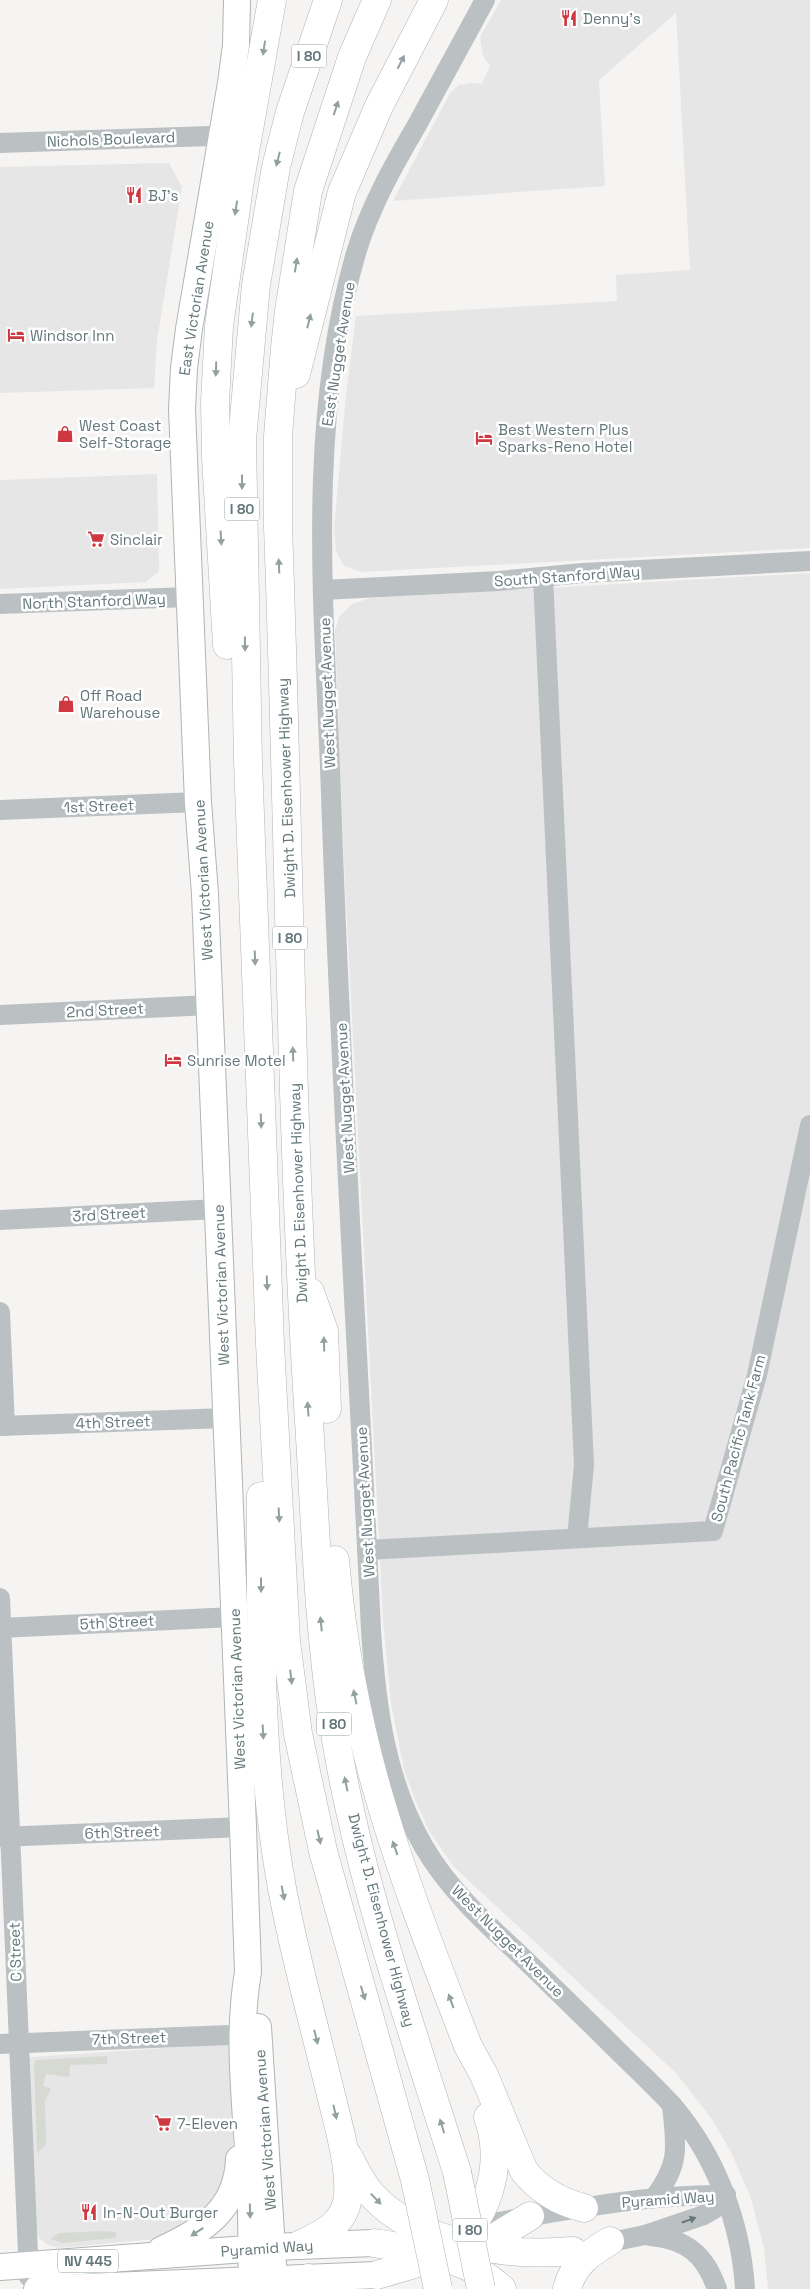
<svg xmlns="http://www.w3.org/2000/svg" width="810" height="2289" font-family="'Space Grotesk',sans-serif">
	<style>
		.built { fill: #e6e6e6 }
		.green { fill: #d7dad2 }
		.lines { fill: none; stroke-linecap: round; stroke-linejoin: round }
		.major-casing { stroke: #afb5b6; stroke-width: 28 }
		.highway-casing { stroke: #afb4b5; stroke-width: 29 }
		.minor { stroke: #bbc1c2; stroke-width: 20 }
		.major { stroke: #fff; stroke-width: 26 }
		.highway { stroke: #fff; stroke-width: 28 }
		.highway-bridge-casing { stroke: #afb4b5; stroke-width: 29; stroke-linecap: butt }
		.highway-bridge { stroke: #fff; stroke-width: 28 }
		.oneway { fill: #92a0a2 }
		.oneway2 { fill: #64777a }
		.labels { text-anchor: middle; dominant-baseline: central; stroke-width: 5; stroke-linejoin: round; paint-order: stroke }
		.shield { fill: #fff; stroke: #92a0a2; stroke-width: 1 }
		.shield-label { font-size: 14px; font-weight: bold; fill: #64777a }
		.poi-label { font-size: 15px; fill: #64777a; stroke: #fff; text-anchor: start }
		.street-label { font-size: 15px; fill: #64777a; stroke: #fff }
	</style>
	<rect width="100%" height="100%" fill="#f5f4f2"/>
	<g class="built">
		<path d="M501 0H810V548L361 572 344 566 336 551 334 529 346 395 356 316 617 301 616 275 690 270 676 13 599 80 605 186 393 201 450 93 459 85 472 83 482 84 490 66 483 56 480 37Z"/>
		<path d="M169 163 182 187 157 341 154 388 0 393V167Z"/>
		<path d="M157 474 159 571 146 582 0 589V480Z"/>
		<path d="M810 573V2289H768L764 2249 751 2198 731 2152 712 2119 676 2073 454 1867 429 1831 416 1802 404 1770 391 1703 383 1620 344 863 335 631 339 617 352 604 370 598Z"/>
		<path d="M227 2044 232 2045 236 2090 233 2119V2155L222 2198 166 2238 59 2248 48 2245 39 2238 36 2229 29 2060 31 2057Z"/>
	</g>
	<g class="green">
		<path d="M107 2056V2064L70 2065 69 2077 46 2074 43 2086 51 2088 45 2102 46 2144 37 2153 34 2062 37 2060Z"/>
		<path d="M103 2231 115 2232 117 2235 115 2238 63 2243 50 2239 59 2233Z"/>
	</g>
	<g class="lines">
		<g class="major-casing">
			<g id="major">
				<path d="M237 0 236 45 231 83 189 329 184 368 182 409 198 802 205 894 243 1827 248 1972C238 2031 244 2088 248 2148 252 2194 251 2242 252 2289"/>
				<path d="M258 2027 273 2265"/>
				<path d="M161 2250C203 2231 237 2210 239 2159"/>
				<path d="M0 2267 272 2247 374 2243"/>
				<path d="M37 2289 377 2275"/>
			</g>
		</g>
		<g class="highway-casing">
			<g id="highway">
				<path d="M328 0 290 112 276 167 256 285 242 440 248 761 270 1344 286 1641 298 1734 323 1851 415 2180"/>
				<path d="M377 0 352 57 308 191 289 311 285 348 278 436V527C289 820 290 1113 308 1405 315 1510 317 1617 333 1721 356 1873 411 2026 457 2172"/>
				<path d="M296 374 342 192 379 106 434 0"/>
				<path d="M227 645 216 457 215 402 219 326 240 180 272 0"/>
				<path d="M310 1292 324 1331 327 1409"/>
				<path d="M261 1496C261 1627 258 1758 282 1888 295 1959 315 2028 332 2099 339 2128 350 2165 348 2196 345 2225 322 2234 299 2245"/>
				<path d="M335 1560C342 1639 356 1717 378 1793 403 1879 436 1963 468 2046L484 2075 524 2171C540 2191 560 2202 584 2208"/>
				<path d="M348 2156C355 2169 362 2184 372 2195 417 2245 510 2257 573 2251"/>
				<path d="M374 2243C418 2250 468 2257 502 2289"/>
				<path d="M474 2250 530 2216"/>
				<path d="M377 2275C398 2268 423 2264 442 2252 488 2225 505 2165 488 2117"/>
				<path d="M308 2278 333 2289"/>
				<path d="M567 2289C573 2265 589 2253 610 2241"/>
			</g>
		</g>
		<g class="minor">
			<path d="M485 0C462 42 440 83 417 125 393 166 370 207 356 253 305 428 325 615 331 794 340 1073 358 1352 371 1630 376 1706 385 1780 424 1847 448 1888 483 1921 518 1953 551 1985 584 2017 616 2049 635 2068 655 2086 672 2105 716 2156 741 2223 745 2289"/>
			<path d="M0 143 210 136 222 137"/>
			<path d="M543 577 584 1465 577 1538"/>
			<path d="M323 590 499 581 583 573 810 561"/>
			<path d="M0 604 189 597"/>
			<path d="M0 810 198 802"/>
			<path d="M0 1015 210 1005"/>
			<path d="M0 1220 218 1209"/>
			<path d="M0 1312 5 1426"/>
			<path d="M0 1426 226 1418"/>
			<path d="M367 1550 713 1531 757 1375 810 1125"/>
			<path d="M0 1598 29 2277"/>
			<path d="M0 1628 234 1617"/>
			<path d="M0 1837 243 1827"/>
			<path d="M0 2044 255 2034"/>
			<path d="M654 2198C681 2163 676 2147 672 2105"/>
			<path d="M462 2228C549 2214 637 2194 726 2195"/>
			<path d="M650 2236C686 2239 705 2254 717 2289"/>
			<path d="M596 2245 645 2235 704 2215 714 2209 726 2195"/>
		</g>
		<use href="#major" class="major"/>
		<use href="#highway" class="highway"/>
		<g class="highway-bridge-casing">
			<g id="highway-bridge">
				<path d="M457 2172 481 2289"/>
				<path d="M415 2180 438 2289"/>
			</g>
		</g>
		<use href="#highway-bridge" class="highway-bridge"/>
	</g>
	<defs><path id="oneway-solid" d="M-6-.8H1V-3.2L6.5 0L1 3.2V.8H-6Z" transform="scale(1.25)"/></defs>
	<g class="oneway">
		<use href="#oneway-solid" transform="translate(264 48) rotate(98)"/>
		<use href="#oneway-solid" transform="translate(401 62) rotate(-63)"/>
		<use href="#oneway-solid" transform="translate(336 108) rotate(-72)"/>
		<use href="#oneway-solid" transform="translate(278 159) rotate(104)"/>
		<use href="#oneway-solid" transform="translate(236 208) rotate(99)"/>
		<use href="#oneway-solid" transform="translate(296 265) rotate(-81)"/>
		<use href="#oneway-solid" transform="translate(252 320) rotate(97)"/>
		<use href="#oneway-solid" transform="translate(309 321) rotate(-76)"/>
		<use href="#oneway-solid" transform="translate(216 369) rotate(92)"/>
		<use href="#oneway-solid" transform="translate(242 482) rotate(90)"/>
		<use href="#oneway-solid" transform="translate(221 538) rotate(87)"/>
		<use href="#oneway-solid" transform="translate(279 566) rotate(-92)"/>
		<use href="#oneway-solid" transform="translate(245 644) rotate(89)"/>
		<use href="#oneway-solid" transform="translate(255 958) rotate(88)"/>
		<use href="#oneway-solid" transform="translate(293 1054) rotate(-92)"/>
		<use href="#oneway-solid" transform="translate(261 1121) rotate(88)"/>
		<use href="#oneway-solid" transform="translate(267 1283) rotate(88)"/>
		<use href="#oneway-solid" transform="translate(324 1344) rotate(-92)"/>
		<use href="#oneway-solid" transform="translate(308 1409) rotate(-94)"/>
		<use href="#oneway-solid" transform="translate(279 1515) rotate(87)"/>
		<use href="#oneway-solid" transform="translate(261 1585) rotate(90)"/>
		<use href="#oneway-solid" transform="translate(321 1624) rotate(-96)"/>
		<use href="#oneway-solid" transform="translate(291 1677) rotate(83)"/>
		<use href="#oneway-solid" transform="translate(355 1697) rotate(-102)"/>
		<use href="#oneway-solid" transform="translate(263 1732) rotate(87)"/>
		<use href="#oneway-solid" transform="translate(346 1784) rotate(-102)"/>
		<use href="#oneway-solid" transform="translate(319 1837) rotate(77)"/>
		<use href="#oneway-solid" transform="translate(395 1848) rotate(-109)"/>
		<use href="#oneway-solid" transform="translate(283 1893) rotate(79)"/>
		<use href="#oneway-solid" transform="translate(363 1993) rotate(73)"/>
		<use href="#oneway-solid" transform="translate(451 2001) rotate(-110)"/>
		<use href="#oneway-solid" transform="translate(316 2037) rotate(76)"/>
		<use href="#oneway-solid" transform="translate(335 2112) rotate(77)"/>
		<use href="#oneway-solid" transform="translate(442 2126) rotate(-107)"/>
		<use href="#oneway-solid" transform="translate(376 2199) rotate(46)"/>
		<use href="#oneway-solid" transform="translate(250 2211) rotate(89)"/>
		<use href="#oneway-solid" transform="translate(197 2232) rotate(147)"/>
	</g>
	<use class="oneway2" href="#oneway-solid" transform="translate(689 2220) rotate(-19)"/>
	<defs>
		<g id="restaurant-bare" transform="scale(1.35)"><path d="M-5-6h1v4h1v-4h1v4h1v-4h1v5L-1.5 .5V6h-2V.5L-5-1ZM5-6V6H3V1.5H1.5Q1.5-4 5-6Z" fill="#ce3941" stroke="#fff" stroke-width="2.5" paint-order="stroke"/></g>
		<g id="hotel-bare" transform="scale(1.35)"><path d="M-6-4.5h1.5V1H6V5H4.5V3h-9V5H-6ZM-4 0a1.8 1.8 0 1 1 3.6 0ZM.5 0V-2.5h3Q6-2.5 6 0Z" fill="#ce3941" stroke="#fff" stroke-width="2.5" paint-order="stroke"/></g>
		<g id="shop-bare" transform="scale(1.35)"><path d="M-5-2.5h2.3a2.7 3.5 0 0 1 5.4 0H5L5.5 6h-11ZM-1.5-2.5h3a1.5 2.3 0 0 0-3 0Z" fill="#ce3941" stroke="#fff" stroke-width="2.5" paint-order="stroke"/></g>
		<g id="supermarket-bare" transform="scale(1.35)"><path d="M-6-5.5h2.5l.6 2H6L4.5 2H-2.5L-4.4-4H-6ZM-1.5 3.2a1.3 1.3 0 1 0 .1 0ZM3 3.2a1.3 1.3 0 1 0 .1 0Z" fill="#ce3941" stroke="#fff" stroke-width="2.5" paint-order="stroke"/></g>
	</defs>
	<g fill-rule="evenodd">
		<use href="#restaurant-bare" x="569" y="18"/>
		<use href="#restaurant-bare" x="134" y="195"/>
		<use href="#hotel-bare" x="16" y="335"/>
		<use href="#shop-bare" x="65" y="434"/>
		<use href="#hotel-bare" x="484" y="438"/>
		<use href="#supermarket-bare" x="96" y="539"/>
		<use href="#shop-bare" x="66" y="704"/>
		<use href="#hotel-bare" x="173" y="1060"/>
		<use href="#supermarket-bare" x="163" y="2123"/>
		<use href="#restaurant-bare" x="89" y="2212"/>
	</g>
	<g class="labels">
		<g class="shield">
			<rect x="291.5" y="44.5" width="35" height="23" rx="4"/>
			<rect x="224.5" y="497.5" width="35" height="23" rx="4"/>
			<rect x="272.5" y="926.5" width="35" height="23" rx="4"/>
			<rect x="316.5" y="1712.5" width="35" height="23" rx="4"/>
			<rect x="452.5" y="2218.5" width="35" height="23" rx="4"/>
			<rect x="58" y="2249.5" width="60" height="23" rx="4"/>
		</g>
		<g class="shield-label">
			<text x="309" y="56">I 80</text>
			<text x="242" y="509">I 80</text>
			<text x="290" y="938">I 80</text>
			<text x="334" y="1724">I 80</text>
			<text x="470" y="2230">I 80</text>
			<text x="88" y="2261">NV 445</text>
		</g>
		<g class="poi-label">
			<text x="583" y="18">Denny's</text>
			<text x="148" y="195">BJ's</text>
			<text x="30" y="335">Windsor Inn</text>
			<text x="79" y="425">West Coast<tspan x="79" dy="17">Self-Storage</tspan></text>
			<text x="498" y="429">Best Western Plus<tspan x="498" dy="17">Sparks-Reno Hotel</tspan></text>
			<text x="110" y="539">Sinclair</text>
			<text x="80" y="695">Off Road<tspan x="80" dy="17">Warehouse</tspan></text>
			<text x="187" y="1060">Sunrise Motel</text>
			<text x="177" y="2123">7-Eleven</text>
			<text x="103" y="2212">In-N-Out Burger</text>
		</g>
		<g class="street-label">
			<text transform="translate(111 139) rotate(-2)">Nichols Boulevard</text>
			<text transform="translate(196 298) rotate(-81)">East Victorian Avenue</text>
			<text transform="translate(338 354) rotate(-81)">East Nugget Avenue</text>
			<text transform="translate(567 576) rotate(-4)">South Stanford Way</text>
			<text transform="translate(94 601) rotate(-2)">North Stanford Way</text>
			<text transform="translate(327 693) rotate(-92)">West Nugget Avenue</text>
			<text transform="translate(286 788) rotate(-92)">Dwight D. Eisenhower Highway</text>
			<text transform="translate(99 806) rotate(-2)">1st Street</text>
			<text transform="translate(203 880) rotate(-93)">West Victorian Avenue</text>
			<text transform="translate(105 1010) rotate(-3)">2nd Street</text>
			<text transform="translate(345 1098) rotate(-93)">West Nugget Avenue</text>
			<text transform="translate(298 1193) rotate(-92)">Dwight D. Eisenhower Highway</text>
			<text transform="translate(109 1214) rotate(-3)">3rd Street</text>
			<text transform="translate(221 1285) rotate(-92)">West Victorian Avenue</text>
			<text transform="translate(113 1422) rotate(-2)">4th Street</text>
			<text transform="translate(738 1438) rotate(-75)">South Pacific Tank Farm</text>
			<text transform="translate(365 1502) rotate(-93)">West Nugget Avenue</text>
			<text transform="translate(117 1622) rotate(-3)">5th Street</text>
			<text transform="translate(237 1689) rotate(-92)">West Victorian Avenue</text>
			<text transform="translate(122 1832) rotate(-2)">6th Street</text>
			<text transform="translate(382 1920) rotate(75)">Dwight D. Eisenhower Highway</text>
			<text transform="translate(508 1941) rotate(45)">West Nugget Avenue</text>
			<text transform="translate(15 1952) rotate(-92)">C Street</text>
			<text transform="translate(129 2038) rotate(-2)">7th Street</text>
			<text transform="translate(265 2130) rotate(-94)">West Victorian Avenue</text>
			<text transform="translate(668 2199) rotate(-4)">Pyramid Way</text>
			<text transform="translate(267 2248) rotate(-4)">Pyramid Way</text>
		</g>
	</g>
</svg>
